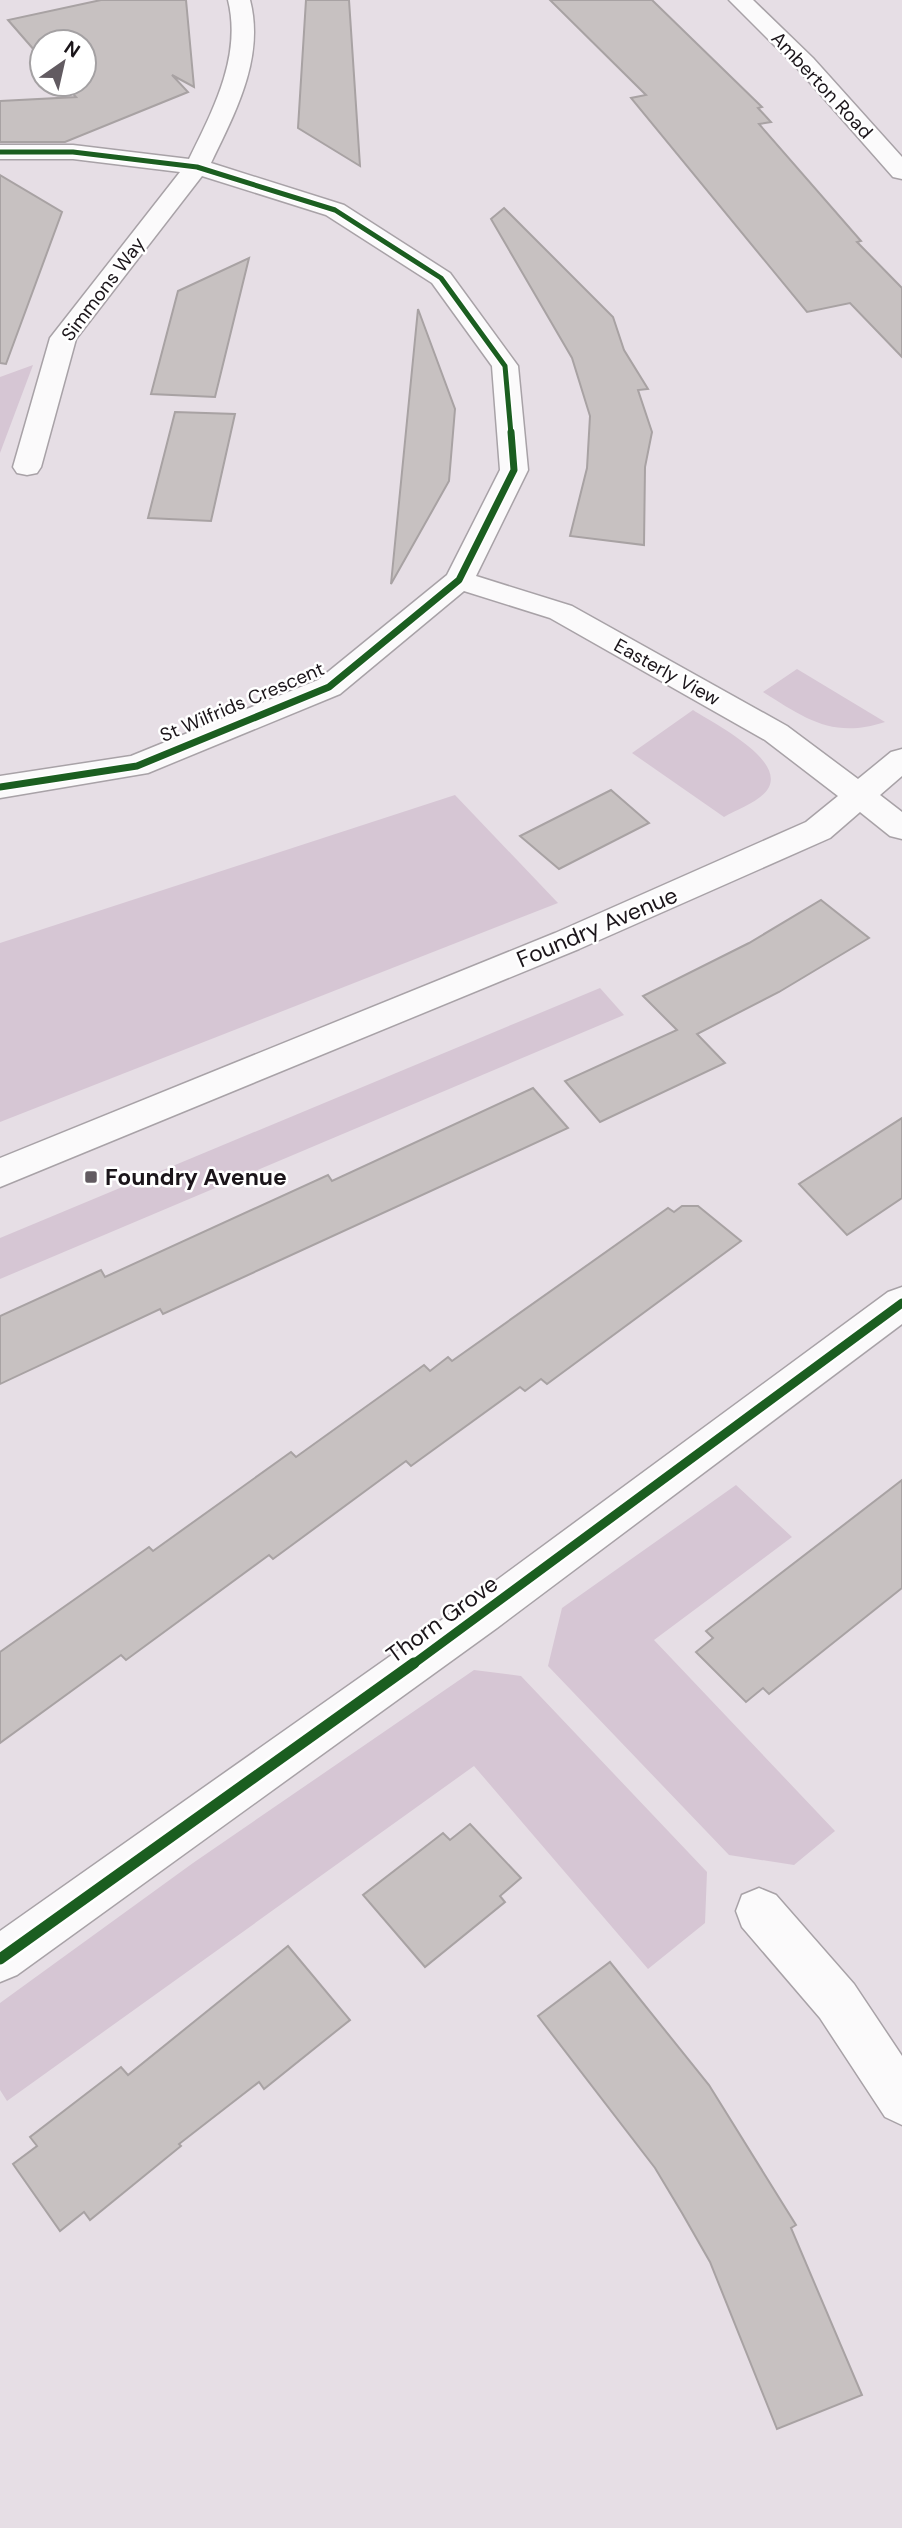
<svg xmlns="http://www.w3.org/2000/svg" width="902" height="2528" font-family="'DM Sans',sans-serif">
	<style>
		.green { fill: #d6c6d4 }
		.building { fill: #c7c1c1; stroke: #a8a2a3; stroke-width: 2 }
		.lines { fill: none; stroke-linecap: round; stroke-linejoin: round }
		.minor-casing { stroke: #a8a2a7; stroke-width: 3 }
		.minor { fill: #fbfafb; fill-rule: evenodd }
		.cycleway-far3-casing { stroke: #fff; stroke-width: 8 }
		.cycleway-far2-casing { stroke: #fff; stroke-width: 10 }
		.cycleway-far1-casing { stroke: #fff; stroke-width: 13 }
		.cycleway-casing { stroke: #fff; stroke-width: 16 }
		.cycleway-far3 { stroke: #1b5e20; stroke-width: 5 }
		.cycleway-far2 { stroke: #1b5e20; stroke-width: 7 }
		.cycleway-far1 { stroke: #1b5e20; stroke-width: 9 }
		.cycleway { stroke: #1b5e20; stroke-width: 11 }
		.poi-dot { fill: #625b61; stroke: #fff; stroke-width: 2.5 }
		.labels { text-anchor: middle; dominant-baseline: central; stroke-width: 5; stroke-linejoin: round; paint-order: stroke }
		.far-street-label { font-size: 19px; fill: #1b151a; stroke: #fff }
		.street-label { font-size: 23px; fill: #1b151a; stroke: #fff }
		.poi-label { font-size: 23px; font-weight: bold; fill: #1b151a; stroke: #fff; text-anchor: start }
	</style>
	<rect width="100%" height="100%" fill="#e6dee5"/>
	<g class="green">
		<path d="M33 365 0 453V377Z"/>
		<path d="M797 669 885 722C833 739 806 719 763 692Z"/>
		<path d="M693 710C713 723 783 758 769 787 762 801 737 809 724 817L632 753Z"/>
		<path d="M455 795 558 903 0 1122V943Z"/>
		<path d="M600 988 624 1015 0 1279V1238Z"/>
		<path d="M736 1485 792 1537 654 1640 835 1831 794 1865 729 1855 548 1666 562 1608Z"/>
		<path d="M474 1670 521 1676 707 1872 705 1923 648 1969 474 1766 7 2101 0 2090V2003L193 1863Z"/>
	</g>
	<g class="building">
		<path d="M101 0H186L194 87 172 75 188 92 65 142H0V101L76 97 64 84H84V42H42V59L8 20Z"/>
		<path d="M306 0H349L360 166 298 128Z"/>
		<path d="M550 0H652L762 107 758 108 771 122 759 124 861 241 857 242 902 288V357L850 303 807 312 631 98 646 95Z"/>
		<path d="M0 175 62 212 6 364 0 363Z"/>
		<path d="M504 208 613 317 624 350 648 389 638 390 652 432 645 467 644 545 570 536 587 468 590 416 572 358 491 219Z"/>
		<path d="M249 258 215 397 151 394 178 291Z"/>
		<path d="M418 309 455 409 449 481 391 584Z"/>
		<path d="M175 412 235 414 211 521 148 518Z"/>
		<path d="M611 790 649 823 559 869 520 836Z"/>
		<path d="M821 900 869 938 779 992 697 1034 725 1063 600 1122 565 1081 677 1030 643 996 749 943Z"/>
		<path d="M533 1088 568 1128 163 1314 160 1309 0 1384V1316L101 1270 105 1277 328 1175 332 1181Z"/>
		<path d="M902 1118V1198L847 1235 799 1184Z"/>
		<path d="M682 1206H698L741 1241 547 1384 541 1379 525 1391 520 1387 411 1466 406 1461 273 1559 269 1555 126 1660 121 1655 0 1743V1652L149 1547 153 1551 291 1452 296 1457 424 1365 430 1371 448 1357 452 1361 668 1208 674 1212Z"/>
		<path d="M902 1480V1588L769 1694 763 1688 746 1702 696 1652 713 1638 706 1631Z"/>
		<path d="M470 1824 521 1878 500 1896 505 1902 425 1967 363 1895 443 1833 450 1840Z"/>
		<path d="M288 1946 350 2020 264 2089 259 2082 179 2144 181 2146 90 2220 84 2212 60 2231 13 2164 37 2146 30 2137 121 2067 128 2075Z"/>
		<path d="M610 1962 709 2085 796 2225 791 2228 862 2395 777 2429 710 2262 682 2213 655 2168 538 2016Z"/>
	</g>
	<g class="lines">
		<g class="minor-casing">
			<g id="minor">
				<path d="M228 0H250C265 58 235 113 211 163L344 205 450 273 518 366 528 470 476 576 572 606 787 726 858 779 891 752 902 749V776L880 795 902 812V839L890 836 860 812 830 838 579 949 0 1187V1158L555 933 806 822 838 796 765 740 550 618 464 591 340 694 148 773 0 798V776L131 756 318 680 447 575 500 470 492 366 432 283 326 215 202 176 76 339 41 467 37 473 27 475 17 473 13 467 50 338 180 172 73 159H0V145H73L189 159C213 110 242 56 228 0Z"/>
				<path d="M729 0H753L813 58 902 157V179L893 177 797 68Z"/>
				<path d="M902 1287V1324L497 1628 17 1975 0 1982V1931L467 1602 888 1292Z"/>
				<path d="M759 1888 776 1895 854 1984 902 2056V2125L885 2117 820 2018 742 1927 736 1911 742 1895Z"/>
			</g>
		</g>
		<use href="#minor" class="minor"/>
		<g class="cycleway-far3-casing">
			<path id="cycleway-far3" d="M0 152H73L197 167 335 210 441 278 505 366 511 434"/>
		</g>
		<g class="cycleway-far2-casing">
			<path id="cycleway-far2" d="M0 787 137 766 329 687 459 580 514 470 511 432"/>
		</g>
		<g class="cycleway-far1-casing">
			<path id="cycleway-far1" d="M412 1665 902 1303"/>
		</g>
		<g class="cycleway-casing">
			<path id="cycleway" d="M0 1959 414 1663"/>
		</g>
		<use href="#cycleway-far3" class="cycleway-far3"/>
		<use href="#cycleway-far2" class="cycleway-far2"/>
		<use href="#cycleway-far1" class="cycleway-far1"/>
		<use href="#cycleway" class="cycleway"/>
	</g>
	<rect class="poi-dot" x="84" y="1170" width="14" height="14" rx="3.5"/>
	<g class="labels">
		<g class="far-street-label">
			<text transform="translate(822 85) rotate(47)">Amberton Road</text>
			<text transform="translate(103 289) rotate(-53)">Simmons Way</text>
			<text transform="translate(667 672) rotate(29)">Easterly View</text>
			<text transform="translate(242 702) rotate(-23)">St Wilfrids Crescent</text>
		</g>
		<g class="street-label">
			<text transform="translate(597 927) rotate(-23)">Foundry Avenue</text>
			<text transform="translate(442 1619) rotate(-36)">Thorn Grove</text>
		</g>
		<g class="poi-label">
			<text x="105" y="1177">Foundry Avenue</text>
		</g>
	</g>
	<g transform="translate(63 63) rotate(34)"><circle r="33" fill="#ffffff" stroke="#a4a1a3" stroke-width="2"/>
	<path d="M0-5L12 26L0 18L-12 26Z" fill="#625b61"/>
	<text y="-10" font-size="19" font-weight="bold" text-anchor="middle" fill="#1b151a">N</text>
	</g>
</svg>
